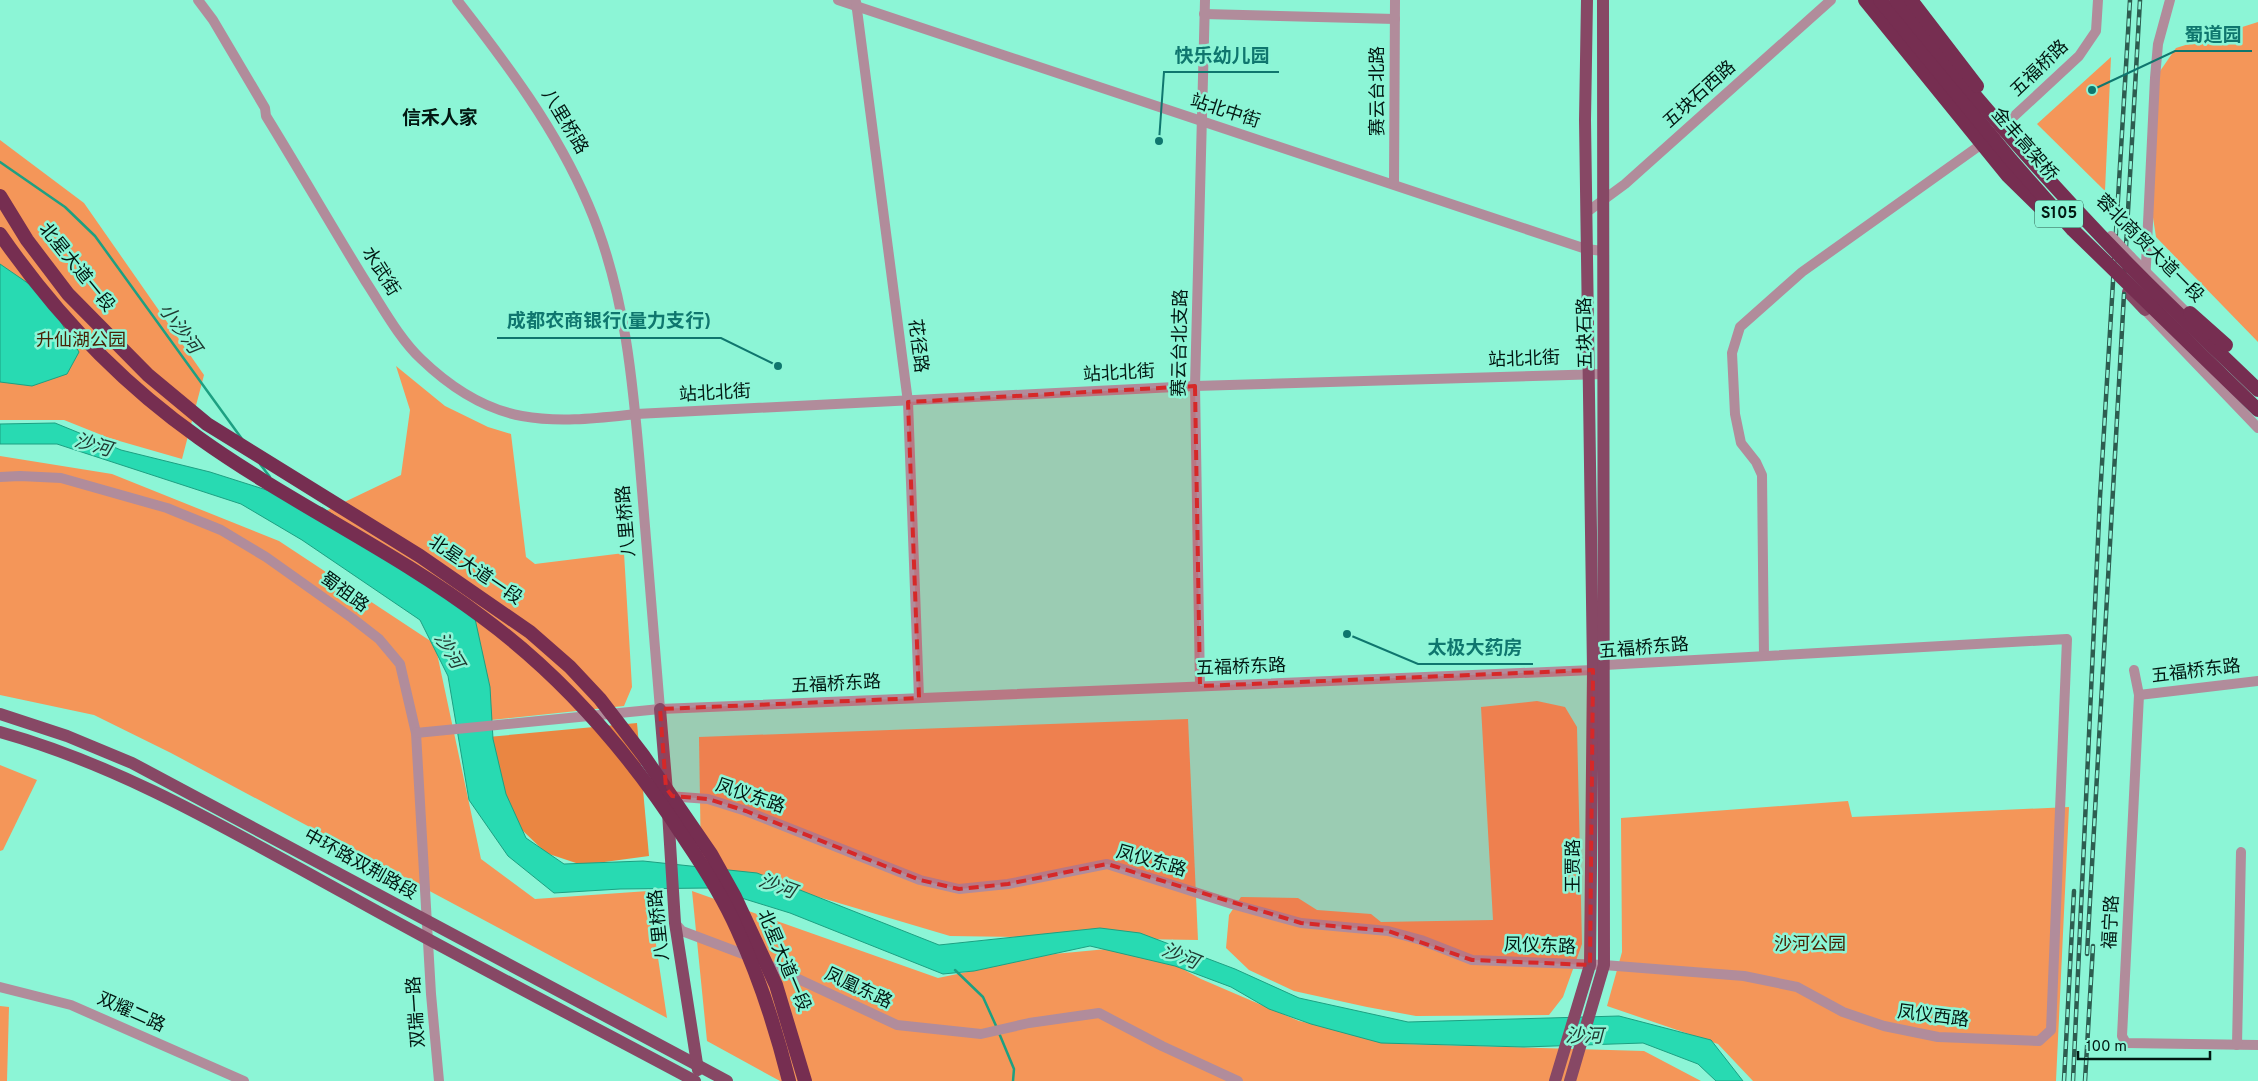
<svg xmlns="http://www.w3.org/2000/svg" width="2258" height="1081" font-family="Overpass,'Noto Sans SC',sans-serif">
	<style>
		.green { fill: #f49659 }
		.forest { fill: #ea8642 }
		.water { fill: #28dab2; stroke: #1da082 }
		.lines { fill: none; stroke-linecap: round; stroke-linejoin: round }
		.stream { stroke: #1da082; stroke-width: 2.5 }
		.minor { stroke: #b18c9b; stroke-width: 10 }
		.major { stroke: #874865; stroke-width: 12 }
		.rail-casing { stroke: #2d5d50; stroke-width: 4.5 }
		.rail { stroke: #8cf5d6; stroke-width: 2.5; stroke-dasharray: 8; stroke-linecap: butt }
		.minor-bridge { stroke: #b18c9b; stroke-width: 10 }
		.highway-bridge { stroke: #762e51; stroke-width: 14 }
		.marked { fill: #d62828; fill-opacity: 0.2; stroke: #d62828; stroke-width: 4; stroke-dasharray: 10 6; stroke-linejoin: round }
		.labels { text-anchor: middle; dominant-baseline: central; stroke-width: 5; stroke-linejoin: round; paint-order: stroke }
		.shield { fill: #8cf5d6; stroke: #2b5a4d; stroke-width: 1 }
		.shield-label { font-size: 16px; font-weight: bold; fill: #021812 }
		.street-label { font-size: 18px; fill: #021812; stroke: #8cf5d6 }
		.park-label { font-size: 18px; fill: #482205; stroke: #8cf5d6 }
		.neighbourhood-label { font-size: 19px; font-weight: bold; fill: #021812; stroke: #8cf5d6 }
		.water-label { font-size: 19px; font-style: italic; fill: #203a32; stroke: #8cf5d6 }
		.leader { fill: none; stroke: #0f766e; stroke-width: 2 }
		.callout-dot { fill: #0f766e; stroke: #8cf5d6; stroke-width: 2 }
		.callout-label { font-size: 19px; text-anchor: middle; font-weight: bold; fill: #0f766e; stroke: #8cf5d6; stroke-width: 5; stroke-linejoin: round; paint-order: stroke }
	</style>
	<rect width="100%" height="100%" fill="#8cf5d6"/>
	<g class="green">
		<path d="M2258 22V342L2156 237 2152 211 2158 74 2176 48Z"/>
		<path d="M2111 57 2105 191 2037 124Z"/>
		<path d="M0 140 84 203 204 375 182 459 109 438 64 420H0Z"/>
		<path d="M396 366 445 406 488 427 511 434 526 557 535 564 624 553 632 687 624 706 491 720 466 641 309 519 401 475 410 410Z"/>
		<path d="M0 456 112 474 279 541 435 644 481 859 535 899 648 891 667 1018 171 753 94 715 0 695Z"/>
		<path d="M1537 701 1565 707 1577 727 1582 944 1563 997 1549 1015 1416 1016 1367 1007 1294 991 1249 970 1226 948 1229 915 1241 897 1298 898 1317 910 1371 914 1381 922 1493 920 1481 707Z"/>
		<path d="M1188 719 1198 940 950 936 701 862 699 737Z"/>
		<path d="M0 765 37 780 3 850 0 851Z"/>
		<path d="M1848 801 1852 817 2069 807 2056 1081H1753L1718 1044 1607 1006 1622 952 1621 818Z"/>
		<path d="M692 891 938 978 1054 954 1107 949 1179 967 1201 979 1299 1021 1404 1044 1644 1051 1701 1081H780L707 1041Z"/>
		<path d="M0 1006 9 1007 7 1081H0Z"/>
	</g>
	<path class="forest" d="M637 723 649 856 582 865 546 853 521 829 498 796 488 737Z"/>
	<g class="water">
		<path d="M0 264 32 286 56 314 79 352 67 374 32 386 0 382Z"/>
		<path d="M55 423 121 450 210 472 323 508 472 605 490 687 493 739 506 794 526 838 564 864 643 861 757 873 939 945 1100 928 1140 933 1235 969 1299 998 1408 1022 1619 1016 1711 1040 1743 1081H1716L1698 1064 1643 1043 1524 1047 1381 1043 1311 1024 1269 1009 1231 987 1175 966 1090 946 974 971 943 974 790 913 709 888 620 889 554 893 508 856 469 800 448 676 420 620 302 540 241 504 57 444H0V424Z"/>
	</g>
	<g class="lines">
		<g class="stream">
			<path d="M0 162 65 207 95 236 242 439"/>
			<path d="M260 464 270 477"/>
			<path d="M955 970 983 997 997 1028"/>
			<path d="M999 1033 1014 1069 1013 1081"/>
		</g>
		<g class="minor">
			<path d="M198 0 213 20 265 108 266 116C300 171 332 227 366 282 383 308 399 338 421 359 449 386 484 409 522 416 560 423 598 418 636 414L1195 386 1604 374"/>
			<path d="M457 0C507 64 556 129 588 204 627 294 634 393 642 490 648 563 654 636 660 709"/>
			<path d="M838 0 1586 249 1603 251"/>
			<path d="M856 2 908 402 919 698"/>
			<path d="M1204 14 1395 19"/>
			<path d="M1997 132 2079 56 2096 31 2098 0"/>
			<path d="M1394 183 1395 0"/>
			<path d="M1587 212 1625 184 1831 0"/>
			<path d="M2131 257 2193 319"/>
			<path d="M2145 285 2155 78 2158 44 2170 0"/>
			<path d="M2145 304V310L2258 428"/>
			<path d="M0 477 20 476 61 478 167 508 221 530 266 557 352 618 379 639 400 664 416 733 431 994 439 1081"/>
			<path d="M1764 656 1762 475 1756 462 1741 443 1735 414 1732 353 1740 327 1802 272 1986 141"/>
			<path d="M2134 670 2139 695 2122 1036 2126 1043 2258 1045"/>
			<path d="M1200 686 1195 386 1205 0"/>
			<path d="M2139 695 2258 681"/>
			<path d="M416 733 660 709 1593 670 1605 665 2067 639 2051 1030 2039 1041 1938 1037 1884 1026 1843 1012 1797 987 1744 976 1604 965 1472 960 1421 940 1388 931 1301 923 1232 904 1107 864 1008 884 959 889 920 880 746 811 708 799 668 796"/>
			<path d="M675 923 682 931 751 957"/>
			<path d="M764 963 897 1025 981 1034 1029 1023 1099 1013 1162 1046 1238 1081"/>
			<path d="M0 987 71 1005 244 1081"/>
			<path d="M2237 1045 2241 852"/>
		</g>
		<g class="major">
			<path d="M2128 292 2145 310"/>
			<path d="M660 709 667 792"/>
			<path d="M0 714 67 736 132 763 727 1081"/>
			<path d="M0 732C126 767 239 836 353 898 466 961 581 1020 695 1081"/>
			<path d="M668 812 675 923 698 1070"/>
			<path d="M1555 1081 1590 965 1593 670 1585 120 1587 0"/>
			<path d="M1570 1081 1604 965 1603 0"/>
		</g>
		<g class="rail-casing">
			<g id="rail">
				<path d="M2124 281 2140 0"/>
				<path d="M2087 954 2124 294"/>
				<path d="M2064 1081 2074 891"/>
				<path d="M2073 1081 2100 497 2130 0"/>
				<path d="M2085 1081 2093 946"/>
			</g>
		</g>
		<use href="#rail" class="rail"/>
		<path class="minor-bridge" d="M2111 236 2131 257"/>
		<g class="highway-bridge">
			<path d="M1865 0 2008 176 2054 221"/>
			<path d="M1880 0 2011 160 2073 230 2258 410"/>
			<path d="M1896 0C1971 93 2049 184 2133 269 2174 311 2217 350 2258 390"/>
			<path d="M1911 0 1977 86"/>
			<path d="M0 196 27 240 68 294 148 375 207 424 420 556 530 632 570 667 600 699 643 755 711 854 735 897 776 985 805 1081"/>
			<path d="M0 234C54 312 121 383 199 438 290 503 393 550 482 617 565 678 631 755 686 841 705 869 723 897 737 929 759 977 776 1029 789 1081"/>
			<path d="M2190 313 2226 345"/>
		</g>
	</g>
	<path class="marked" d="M1195 386 1200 686 1593 670 1590 965 1472 960 1388 931 1301 923 1107 864 1008 884 959 889 920 880 746 811 708 799 672 796 666 788 660 709 919 698 908 402Z"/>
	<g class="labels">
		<rect class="shield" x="2035" y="200.5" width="48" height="27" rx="4"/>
		<g class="shield-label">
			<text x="2059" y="214">S105</text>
		</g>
		<g class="street-label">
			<text transform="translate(2040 69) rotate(-44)">五福桥路</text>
			<text transform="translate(1378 91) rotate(-90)">赛云台北路</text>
			<text transform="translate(1700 95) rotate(-42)">五块石西路</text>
			<text transform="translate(1225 112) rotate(18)">站北中街</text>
			<text transform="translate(564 122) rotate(59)">八里桥路</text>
			<text transform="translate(2024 145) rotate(49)">金丰高架桥</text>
			<text transform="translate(2149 249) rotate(45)">蓉北商贸大道一段</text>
			<text transform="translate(76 268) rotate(51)">北星大道一段</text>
			<text transform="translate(380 272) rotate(58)">水武街</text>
			<text transform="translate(1586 333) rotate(-91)">五块石路</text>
			<text transform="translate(1181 343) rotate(-89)">赛云台北支路</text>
			<text transform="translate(917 346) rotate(83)">花径路</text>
			<text transform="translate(1524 360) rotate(-2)">站北北街</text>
			<text transform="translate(1119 374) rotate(-3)">站北北街</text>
			<text transform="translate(715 394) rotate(-3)">站北北街</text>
			<text transform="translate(627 521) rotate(-95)">八里桥路</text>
			<text transform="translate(475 571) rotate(34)">北星大道一段</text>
			<text transform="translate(344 593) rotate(36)">蜀祖路</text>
			<text transform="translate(1644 649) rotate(-5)">五福桥东路</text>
			<text transform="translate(1241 668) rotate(-2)">五福桥东路</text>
			<text transform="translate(2196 672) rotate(-7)">五福桥东路</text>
			<text transform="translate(836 685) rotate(-3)">五福桥东路</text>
			<text transform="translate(750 797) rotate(19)">凤仪东路</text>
			<text transform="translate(1151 862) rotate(16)">凤仪东路</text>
			<text transform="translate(360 865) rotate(29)">中环路双荆路段</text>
			<text transform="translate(1574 866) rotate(-90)">王贾路</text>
			<text transform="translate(2112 922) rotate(-87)">福宁路</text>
			<text transform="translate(660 925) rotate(-96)">八里桥路</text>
			<text transform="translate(1540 947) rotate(2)">凤仪东路</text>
			<text transform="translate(783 961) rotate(67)">北星大道一段</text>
			<text transform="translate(858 989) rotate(25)">凤凰东路</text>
			<text transform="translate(417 1012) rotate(-94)">双瑞一路</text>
			<text transform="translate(131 1013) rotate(24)">双耀二路</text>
			<text transform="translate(1933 1017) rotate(7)">凤仪西路</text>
		</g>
		<g class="park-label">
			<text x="81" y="341">升仙湖公园</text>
			<text x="1810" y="945">沙河公园</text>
		</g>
		<g class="neighbourhood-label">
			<text x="440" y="119">信禾人家</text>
		</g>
		<g class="water-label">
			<text transform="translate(179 329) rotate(54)">小沙河</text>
			<text transform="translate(93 446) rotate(16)">沙河</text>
			<text transform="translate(448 651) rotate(59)">沙河</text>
			<text transform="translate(777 887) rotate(20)">沙河</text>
			<text transform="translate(1180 957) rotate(22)">沙河</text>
			<text transform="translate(1584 1037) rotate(1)">沙河</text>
		</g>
	</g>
	<path class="leader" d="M2092 90L2175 51H2252M1159 141L1164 72H1279M778 366L721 338H497M1347 634L1418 664H1533"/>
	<g class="callout-dot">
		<circle cx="2092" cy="90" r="5"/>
		<circle cx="1159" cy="141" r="5"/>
		<circle cx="778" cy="366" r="5"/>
		<circle cx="1347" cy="634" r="5"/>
	</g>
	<g class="callout-label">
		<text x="2213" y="41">蜀道园</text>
		<text x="1222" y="62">快乐幼儿园</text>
		<text x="609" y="327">成都农商银行(量力支行)</text>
		<text x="1475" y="654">太极大药房</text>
	</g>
	<path d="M2078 1051v8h132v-8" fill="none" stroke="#021812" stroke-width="2.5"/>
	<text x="2086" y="1051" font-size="15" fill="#021812" stroke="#8cf5d6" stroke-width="4" paint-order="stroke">100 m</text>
</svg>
